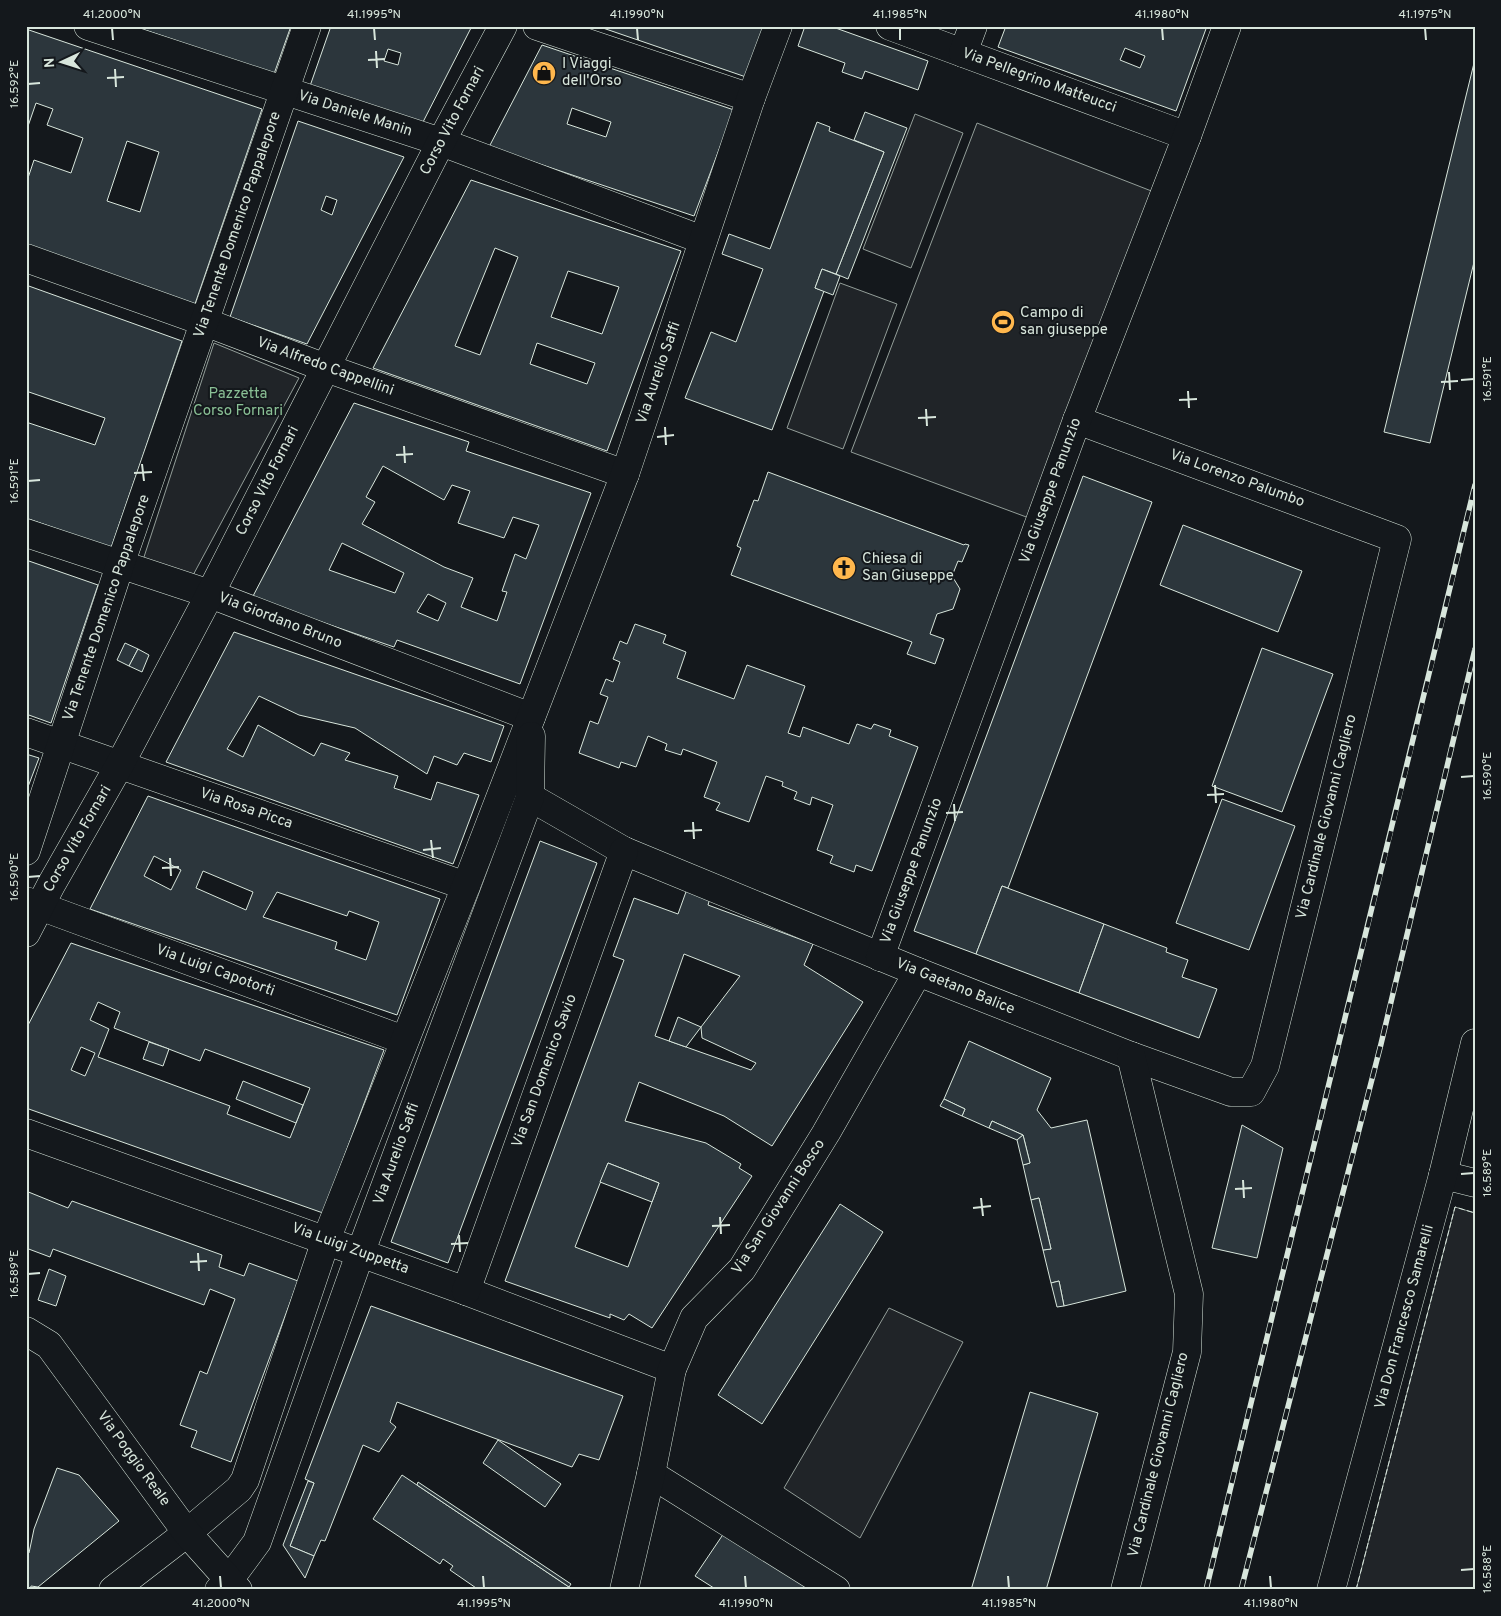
<svg xmlns="http://www.w3.org/2000/svg" width="1501" height="1616" font-family="Overpass,sans-serif">
	<style>
		.green { fill: #202428; stroke: #939e99 }
		.building { fill: #2c363c; stroke: #d8e6dc; fill-rule: evenodd }
		.lines { fill: none; stroke-linecap: round; stroke-linejoin: round }
		.minor-casing { stroke: #d8e6dc; stroke-width: 29 }
		.tertiary-casing { stroke: #d8e6dc; stroke-width: 29 }
		.minor { stroke: #14181c; stroke-width: 28 }
		.tertiary { stroke: #14181c; stroke-width: 28 }
		.rail-casing { stroke: #d8e6dc; stroke-width: 5.5 }
		.rail { stroke: #14181c; stroke-width: 4; stroke-dasharray: 11; stroke-linecap: butt }
		.fence { stroke: #d8e6dc; stroke-width: 1; stroke-dasharray: 6 2.5; stroke-linecap: butt }
		.ticks { fill: none; stroke: #d8e6dc; stroke-width: 2 }
		.labels { text-anchor: middle; dominant-baseline: central; stroke-width: 4; stroke-linejoin: round; paint-order: stroke }
		.poi-label { font-size: 15px; fill: #d8e6dc; stroke: #14181c; text-anchor: start }
		.street-label { font-size: 15px; fill: #d8e6dc; stroke: #14181c }
		.park-label { font-size: 15px; fill: #8ac095; stroke: #14181c }
		.neatline { fill: none; stroke: #d8e6dc; stroke-width: 2 }
		.ticks-label { font-size: 12px; text-anchor: middle; fill: #d8e6dc }
	</style>
	<rect width="100%" height="100%" fill="#14181c"/>
	<g class="green">
		<path d="M915 114 963 133 911 268 863 249Z"/>
		<path d="M977 123 1154 192 1029 518 851 452Z"/>
		<path d="M840 283 897 304 843 449 787 428Z"/>
		<path d="M214 343 299 378 191 579 143 560Z"/>
		<path d="M1455 1207 1475 1213V1590H1356Z"/>
		<path d="M889 1308 963 1342 860 1538 784 1488Z"/>
	</g>
	<g class="building">
		<path d="M133 26H291L274 74Z"/>
		<path d="M331 26H472L422 124 310 86ZM388 49 401 53 398 65 384 61Z"/>
		<path d="M597 26H764L746 77Z"/>
		<path d="M805 26H830L928 61 918 90 865 71 862 79 842 72 845 63 798 46Z"/>
		<path d="M1006 26H1207L1176 111 998 47ZM1125 48 1145 56 1140 68 1120 60Z"/>
		<path d="M26 29 262 109 195 304 26 244V178H28L34 160 71 173 83 138 47 125 53 109 36 103 26 132ZM127 141 159 152 140 212 107 201Z"/>
		<path d="M542 45 734 110 694 216 489 147ZM572 108 611 122 606 137 567 124Z"/>
		<path d="M1475 59V258L1430 443 1384 432Z"/>
		<path d="M865 112 907 128 848 279 836 274 884 152 854 140Z"/>
		<path d="M298 121 404 157 307 344 230 317ZM326 196 337 200 332 215 321 210Z"/>
		<path d="M817 122 830 127 829 131 884 152 836 274 822 269 815 288 824 291 772 430 685 398 711 332 736 342 763 269 722 254 729 234 770 249Z"/>
		<path d="M471 180 681 251 607 451 373 368ZM495 248 518 257 480 355 455 346ZM568 271 619 287 602 334 551 317ZM537 343 595 363 587 384 530 364Z"/>
		<path d="M822 269 840 276 833 295 815 288Z"/>
		<path d="M26 285 182 341 111 548 26 518V422L95 445 105 418 26 391Z"/>
		<path d="M354 403 469 442 466 451 591 493 520 684 397 640 394 647 252 598ZM383 466 444 500 452 485 470 491 458 523 504 538 513 517 539 525 526 559 515 554 502 591 507 592 497 621 461 607 473 578 444 567 362 524 375 502 366 497ZM342 543 404 573 395 593 329 570ZM428 594 446 603 438 621 417 612Z"/>
		<path d="M768 472 964 545 965 544 969 545 962 562 958 561 952 576 960 589 953 609 937 614 930 634 944 639 935 664 907 654 912 642 731 575 741 548 737 546 754 500 758 501Z"/>
		<path d="M1083 476 1152 502 1008 888 1002 886 976 954 914 931Z"/>
		<path d="M1183 525 1302 571 1278 632 1160 585Z"/>
		<path d="M26 560 98 585 51 723 26 714Z"/>
		<path d="M635 624 666 635 663 643 686 652 677 678 734 699 747 665 805 686 788 733 800 737 803 727 849 744 857 724 871 729 874 724 891 730 889 736 918 747 872 871 856 865 854 872 830 863 833 856 817 850 833 805 812 797 810 805 794 799 797 792 782 786 783 782 766 776 749 822 716 810 720 803 704 797 717 762 683 749 681 755 665 750 667 744 648 736 636 767 621 762 619 768 579 753 590 721 598 724 608 697 600 694 606 679 613 682 620 662 613 659 620 641 627 644Z"/>
		<path d="M234 632 504 726 491 762 464 753 457 765 434 756 427 774 355 728 299 715 259 696 227 749 243 757 258 725 314 756 321 743 350 753 345 760 398 776 394 788 431 800 437 782 479 795 453 864 166 762Z"/>
		<path d="M125 643 138 649 129 666 117 660Z"/>
		<path d="M1262 648 1333 674 1282 812 1212 786Z"/>
		<path d="M138 649 149 655 142 672 129 666Z"/>
		<path d="M26 754 39 758 26 792Z"/>
		<path d="M148 796 440 899 397 1015 90 909ZM154 856 181 870 171 890 144 876ZM203 871 253 892 246 910 196 888ZM277 892 347 916 349 911 379 922 366 960 335 949 337 942 263 917Z"/>
		<path d="M1222 799 1295 826 1249 950 1176 923Z"/>
		<path d="M540 841 597 863 448 1263 391 1242Z"/>
		<path d="M1002 886 1104 924 1079 993 976 954Z"/>
		<path d="M687 889 710 898 708 905 813 944 804 965 863 1002 772 1146 724 1116 639 1082 625 1121 706 1143 741 1164 739 1168 752 1176 652 1328 629 1314 624 1320 610 1314V1318L505 1281 624 960 613 956 634 898 678 914ZM684 954 740 976 701 1027 702 1038 756 1063 751 1070 655 1036ZM608 1163 659 1183 628 1267 575 1247Z"/>
		<path d="M1104 924 1167 948 1166 952 1188 960 1182 977 1217 989 1199 1038 1079 993Z"/>
		<path d="M71 943 384 1050 323 1213 26 1108V1029ZM98 1002 120 1012 114 1028 200 1061 205 1049 310 1088 290 1138 227 1114 230 1106 98 1057 109 1029 90 1020ZM81 1047 95 1053 85 1076 71 1070Z"/>
		<path d="M678 1017 701 1027 686 1047 669 1041Z"/>
		<path d="M969 1041 1051 1078 1037 1110 1051 1128 1087 1120 1126 1291 1064 1306 1059 1281 1051 1283 1043 1250 1051 1249 1039 1198 1031 1200 1023 1165 1030 1163 1023 1135 992 1121 989 1128 962 1116 965 1109 944 1099Z"/>
		<path d="M149 1042 169 1049 163 1066 143 1059Z"/>
		<path d="M243 1081 303 1105 296 1123 236 1099Z"/>
		<path d="M944 1099 965 1109 962 1116 940 1106Z"/>
		<path d="M992 1121 1023 1135 1017 1140 989 1128Z"/>
		<path d="M1242 1125 1283 1148 1257 1258 1212 1248Z"/>
		<path d="M1023 1135 1030 1163 1023 1165 1017 1140Z"/>
		<path d="M608 1163 659 1183 652 1202 600 1182Z"/>
		<path d="M26 1191 68 1208 72 1201 222 1255 219 1267 244 1276 249 1263 298 1281 231 1462 191 1447 197 1431 180 1425 200 1371 207 1374 235 1299 210 1289 204 1305 53 1249 50 1257 26 1248Z"/>
		<path d="M1039 1198 1051 1249 1043 1250 1031 1200Z"/>
		<path d="M840 1204 883 1232 762 1424 718 1395Z"/>
		<path d="M49 1269 66 1276 56 1306 38 1300Z"/>
		<path d="M1059 1281 1064 1306 1057 1307 1051 1283Z"/>
		<path d="M371 1306 623 1396 599 1460 579 1454 572 1467 397 1402 390 1422 396 1427 379 1452 363 1445 325 1541 321 1540 314 1556 290 1546 314 1483 305 1479Z"/>
		<path d="M1030 1392 1098 1413 1046 1590H971Z"/>
		<path d="M498 1440 561 1484 545 1507 483 1463Z"/>
		<path d="M57 1468 79 1475 119 1521 38 1587 31 1586 30 1590H26V1552L29 1553 34 1529Z"/>
		<path d="M402 1475 569 1587 567 1590H479L450 1570 453 1566 443 1559 440 1564 373 1519Z"/>
		<path d="M308 1481 314 1483 290 1546 314 1556 305 1578 283 1545Z"/>
		<path d="M418 1482 571 1584 569 1587 417 1485Z"/>
		<path d="M724 1533 810 1590H717L695 1576Z"/>
	</g>
	<g class="lines">
		<g class="minor-casing">
			<g id="minor">
				<path d="M88 26 441 142 703 240"/>
				<path d="M537 26 751 98"/>
				<path d="M890 26 1187 136"/>
				<path d="M963 53 973 26"/>
				<path d="M26 258 205 322 326 368 625 474"/>
				<path d="M26 533 210 594 531 717"/>
				<path d="M26 732 466 886"/>
				<path d="M530 797 624 851 918 972 1131 1056 1231 1092H1251L1265 1066 1397 539 1077 420"/>
				<path d="M26 851 120 565 307 26"/>
				<path d="M26 901 404 1040"/>
				<path d="M880 957 1077 420 1187 136 1227 26"/>
				<path d="M26 1133 466 1291 672 1369"/>
				<path d="M1443 1175 1475 1183"/>
				<path d="M466 1291 624 851"/>
				<path d="M651 1474 836 1590"/>
				<path d="M113 1590 187 1533 239 1489 245 1480 326 1240 466 886 625 474 751 98 778 26"/>
				<path d="M219 1590 229 1580 257 1542 360 1254 530 797 531 736"/>
				<path d="M624 1590 651 1474 672 1369 694 1318 742 1269 826 1133 918 972"/>
				<path d="M1125 1590 1187 1352 1189 1294 1131 1056"/>
				<path d="M1331 1590 1443 1175 1475 1043"/>
			</g>
		</g>
		<g class="tertiary-casing">
			<g id="tertiary">
				<path d="M26 933 51 885 120 764 210 594 441 142 503 26"/>
				<path d="M26 1331 49 1345 187 1533 238 1590"/>
			</g>
		</g>
		<use href="#minor" class="minor"/>
		<use href="#tertiary" class="tertiary"/>
		<g class="rail-casing">
			<g id="rail">
				<path d="M1206 1590C1294 1221 1387 853 1475 485"/>
				<path d="M1241 1590 1381 1044 1475 649"/>
			</g>
		</g>
		<use href="#rail" class="rail"/>
		<path class="fence" d="M1356 1590 1455 1207 1475 1213"/>
	</g>
	<path class="ticks" d="M112 28 113 40M374 28 375 40M637 28 638 40M900 28V40M1162 28 1163 40M1425 28 1426 40M376 51 377 68M368 60 385 59M115 69 116 87M107 78 124 77M28 84 40 83M1449 372 1450 390M1461 380 1474 379M1441 382 1458 381M1188 391 1189 408M1179 400 1197 399M926 409 927 426M918 418 936 417M665 427 666 445M657 437 674 435M404 446 405 463M396 455 413 454M142 464 144 481M134 473 152 472M28 481 40 480M1461 777 1474 776M1215 785 1216 803M1207 795 1224 794M954 804 955 821M946 813 963 812M693 822 694 839M684 831 702 830M431 840 433 858M423 850 441 848M170 858 171 876M162 868 179 867M28 877 40 876M1461 1174 1474 1173M1243 1180 1244 1198M1235 1189 1252 1188M981 1198 983 1216M973 1208 991 1206M720 1217 721 1234M712 1226 730 1225M459 1235 460 1252M451 1244 468 1243M198 1253 199 1271M190 1262 207 1261M28 1274 40 1273M1461 1570 1474 1569M220 1576 221 1588M483 1576 484 1588M745 1576 746 1588M1008 1576 1009 1588M1270 1576 1271 1588"/>
	<defs>
		<g id="shop-disc" transform="scale(1.25)"><circle r="9.5" fill="#ffb74d" stroke="#14181c"/><path d="M-5-2.5h2.3a2.7 3.5 0 0 1 5.4 0H5L5.5 6h-11ZM-1.5-2.5h3a1.5 2.3 0 0 0-3 0Z" fill="#111"/></g>
		<g id="stadium-disc" transform="scale(1.25)"><circle r="9.5" fill="#ffb74d" stroke="#14181c"/><path d="M0-5a6.5 5 0 1 0 0 10a6.5 5 0 1 0 0-10ZM-3.5-1.8h7v3.6h-7Z" fill="#111"/></g>
		<g id="church-disc" transform="scale(1.25)"><circle r="9.5" fill="#ffb74d" stroke="#14181c"/><path d="M-1.2-6h2.4v3.5h3.3v2.4h-3.3V6h-2.4V-.1h-3.3v-2.4h3.3Z" fill="#111"/></g>
	</defs>
	<g fill-rule="evenodd">
		<use href="#shop-disc" x="544" y="73"/>
		<use href="#stadium-disc" x="1003" y="322"/>
		<use href="#church-disc" x="844" y="568"/>
	</g>
	<g class="labels">
		<g class="poi-label">
			<text x="562" y="64">I Viaggi<tspan x="562" dy="17">dell'Orso</tspan></text>
			<text x="1020" y="313">Campo di<tspan x="1020" dy="17">san giuseppe</tspan></text>
			<text x="862" y="559">Chiesa di<tspan x="862" dy="17">San Giuseppe</tspan></text>
		</g>
		<g class="street-label">
			<text transform="translate(1039 81) rotate(20)">Via Pellegrino Matteucci</text>
			<text transform="translate(355 114) rotate(18)">Via Daniele Manin</text>
			<text transform="translate(453 121) rotate(-62)">Corso Vito Fornari</text>
			<text transform="translate(238 225) rotate(-71)">Via Tenente Domenico Pappalepore</text>
			<text transform="translate(325 367) rotate(20)">Via Alfredo Cappellini</text>
			<text transform="translate(659 373) rotate(-71)">Via Aurelio Saffi</text>
			<text transform="translate(1237 479) rotate(20)">Via Lorenzo Palumbo</text>
			<text transform="translate(268 481) rotate(-63)">Corso Vito Fornari</text>
			<text transform="translate(1051 491) rotate(-70)">Via Giuseppe Panunzio</text>
			<text transform="translate(107 608) rotate(-71)">Via Tenente Domenico Pappalepore</text>
			<text transform="translate(280 621) rotate(21)">Via Giordano Bruno</text>
			<text transform="translate(246 809) rotate(19)">Via Rosa Picca</text>
			<text transform="translate(1327 817) rotate(-76)">Via Cardinale Giovanni Cagliero</text>
			<text transform="translate(78 839) rotate(-60)">Corso Vito Fornari</text>
			<text transform="translate(912 871) rotate(-70)">Via Giuseppe Panunzio</text>
			<text transform="translate(215 971) rotate(20)">Via Luigi Capotorti</text>
			<text transform="translate(955 987) rotate(22)">Via Gaetano Balice</text>
			<text transform="translate(545 1071) rotate(-70)">Via San Domenico Savio</text>
			<text transform="translate(397 1154) rotate(-70)">Via Aurelio Saffi</text>
			<text transform="translate(779 1207) rotate(-57)">Via San Giovanni Bosco</text>
			<text transform="translate(350 1249) rotate(20)">Via Luigi Zuppetta</text>
			<text transform="translate(1405 1317) rotate(-75)">Via Don Francesco Samarelli</text>
			<text transform="translate(1159 1455) rotate(-76)">Via Cardinale Giovanni Cagliero</text>
			<text transform="translate(133 1459) rotate(54)">Via Poggio Reale</text>
		</g>
		<g class="park-label">
			<text x="238" y="394">Pazzetta<tspan x="238" dy="17">Corso Fornari</tspan></text>
		</g>
	</g>
	<rect width="1501" height="1616" fill="none" stroke="#14181c" stroke-width="55"/>
	<g transform="translate(62 62) rotate(266)" stroke="#14181c" stroke-width="4" paint-order="stroke">
	<path d="M0-4L9 19L0 12L-9 19Z" fill="#d8e6dc"/>
	<text y="-8" font-size="14" font-weight="bold" text-anchor="middle" fill="#d8e6dc">N</text>
	</g>
	<rect x="28" y="28" width="1446" height="1560" class="neatline"/>
	<g class="ticks-label">
		<text x="112" y="18">41.2000°N</text>
		<text x="374" y="18">41.1995°N</text>
		<text x="637" y="18">41.1990°N</text>
		<text x="900" y="18">41.1985°N</text>
		<text x="1162" y="18">41.1980°N</text>
		<text x="1425" y="18">41.1975°N</text>
		<text transform="translate(14 84) rotate(-90)" y="4">16.592°E</text>
		<text transform="translate(1487 379) rotate(-90)" y="4">16.591°E</text>
		<text transform="translate(14 481) rotate(-90)" y="4">16.591°E</text>
		<text transform="translate(1487 776) rotate(-90)" y="4">16.590°E</text>
		<text transform="translate(14 877) rotate(-90)" y="4">16.590°E</text>
		<text transform="translate(1487 1173) rotate(-90)" y="4">16.589°E</text>
		<text transform="translate(14 1274) rotate(-90)" y="4">16.589°E</text>
		<text transform="translate(1487 1569) rotate(-90)" y="4">16.588°E</text>
		<text x="221" y="1607">41.2000°N</text>
		<text x="484" y="1607">41.1995°N</text>
		<text x="746" y="1607">41.1990°N</text>
		<text x="1009" y="1607">41.1985°N</text>
		<text x="1271" y="1607">41.1980°N</text>
	</g>
</svg>
